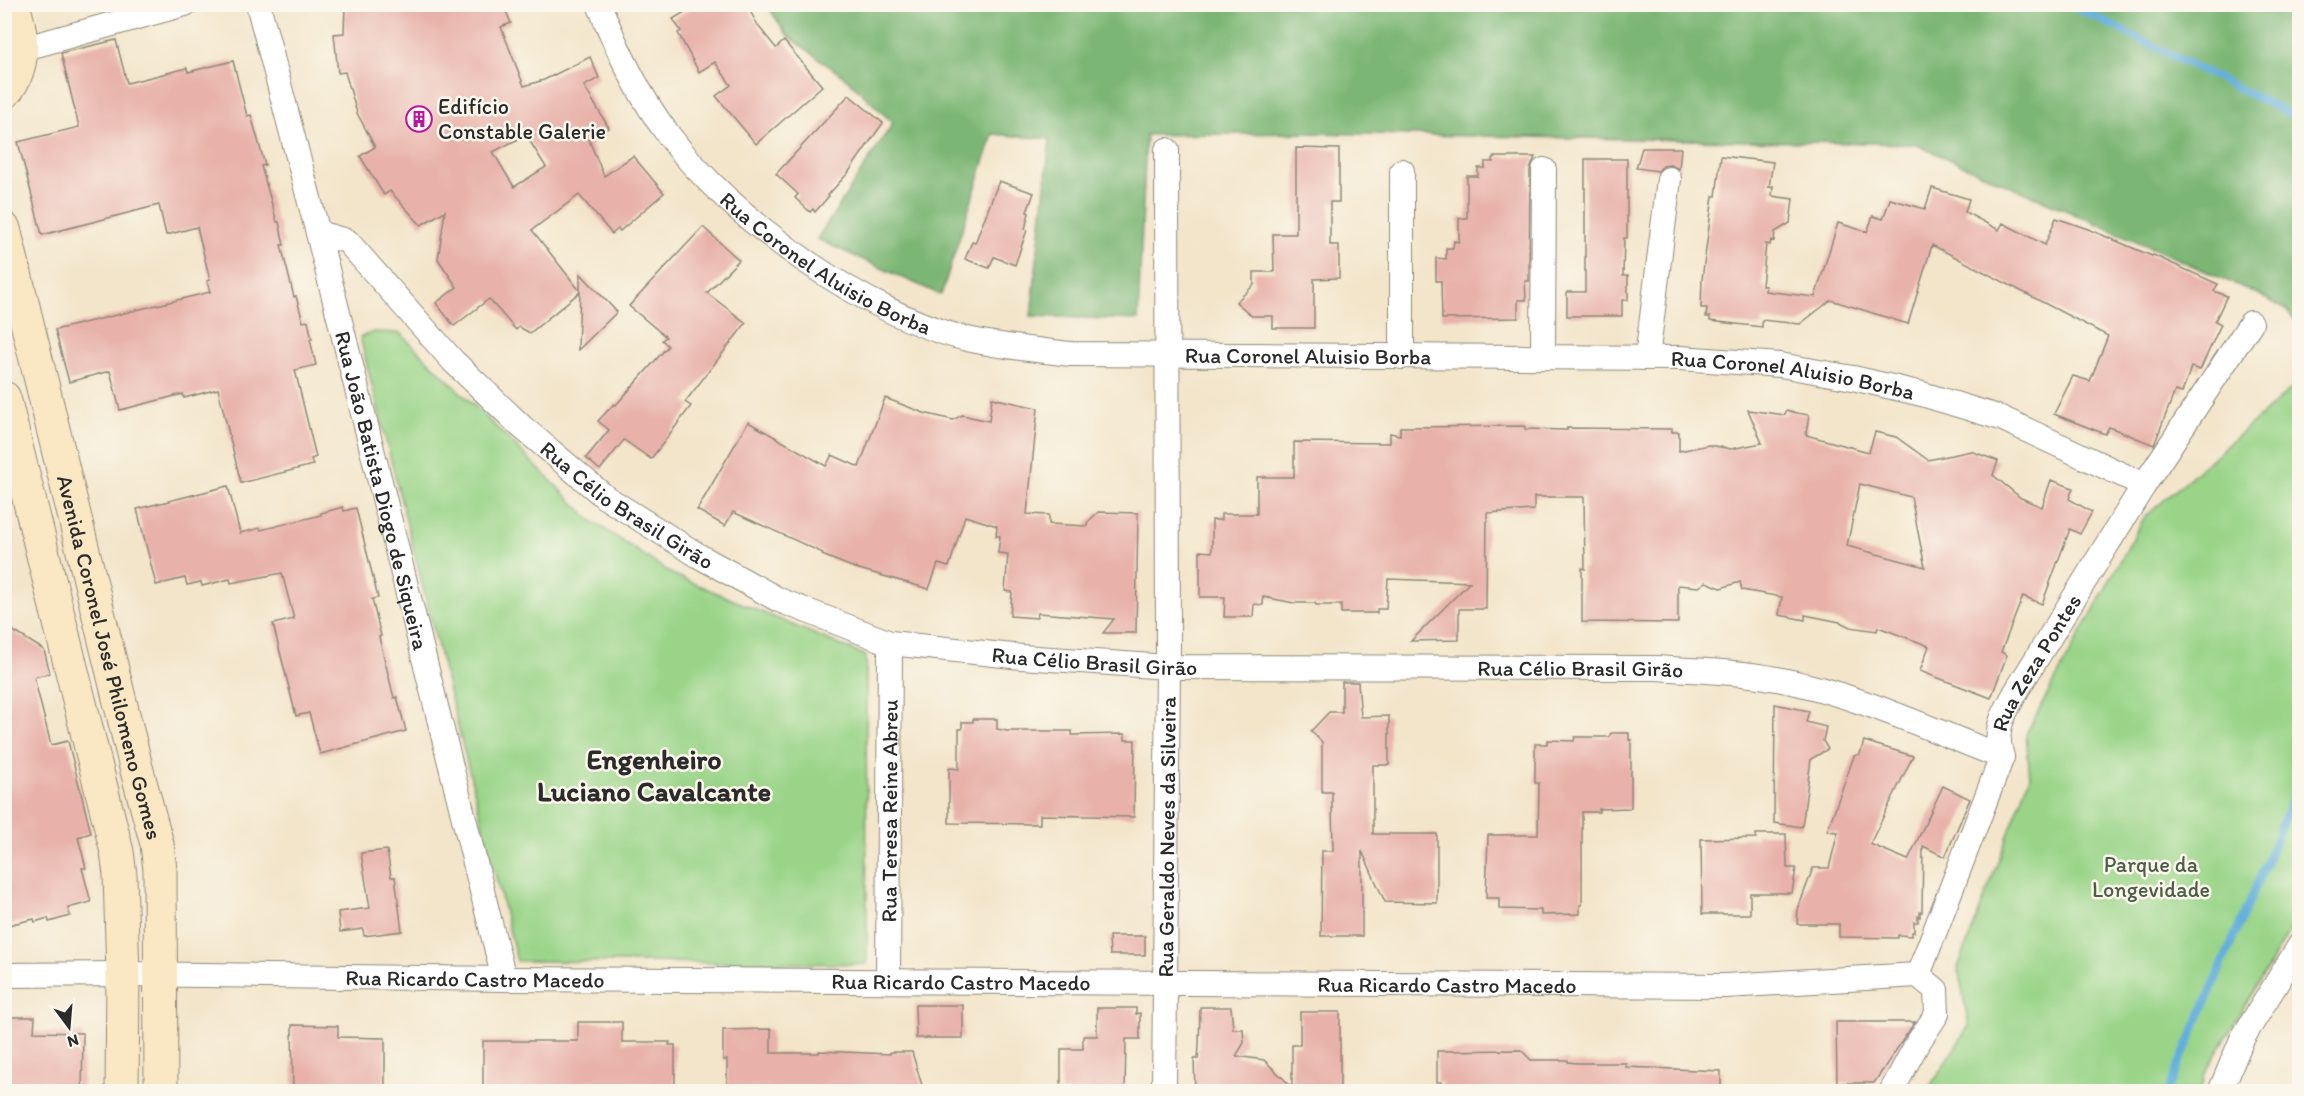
<svg xmlns="http://www.w3.org/2000/svg" width="2304" height="1096" font-family="Itim,sans-serif">
	<style>
		.green { fill: #9ad488; stroke: #62805a; stroke-width: 1.5 }
		.forest { fill: #7bb674; stroke: #537050; stroke-width: 1.5 }
		.lines { fill: none; stroke-linecap: round; stroke-linejoin: round }
		.stream { stroke: #63afdc; stroke-width: 8 }
		.building { fill: #e8b2aa; fill-rule: evenodd }
		.street-casing { stroke: #8f887a; stroke-width: 26 }
		.secondary-casing { stroke: #8f887a; stroke-width: 35 }
		.street { stroke: #fff; stroke-width: 24 }
		.secondary { stroke: #fae7c3; stroke-width: 33 }
		.labels { text-anchor: middle; dominant-baseline: central; stroke-width: 5; stroke-linejoin: round; paint-order: stroke }
		.poi-label { font-size: 22px; fill: #2b2b2b; stroke: #fbf7ec; text-anchor: start }
		.street-label { font-size: 22px; fill: #2b2b2b; stroke: #fbf7ec }
		.park-label { font-size: 22px; fill: #4c5e47; stroke: #fbf7ec }
		.district-label { font-size: 28px; font-weight: bold; fill: #2b2b2b; stroke: #fbf7ec }
	</style>
	<rect width="100%" height="100%" fill="#fbf7ec"/>
	<filter id="ink" filterUnits="userSpaceOnUse"><feTurbulence type="fractalNoise" baseFrequency=".0167" numOctaves="2"/><feDisplacementMap in="SourceGraphic" scale="12" xChannelSelector="R" yChannelSelector="G"/><feConvolveMatrix kernelMatrix="1 2 1 2 8 2 1 2 1" color-interpolation-filters="sRGB"/></filter>
	<filter id="wash" filterUnits="userSpaceOnUse"><feTurbulence type="fractalNoise" baseFrequency=".008" numOctaves="4" result="noise"/><feDisplacementMap in="SourceGraphic" scale="24" xChannelSelector="R" yChannelSelector="G"/><feGaussianBlur stdDeviation="1.35" result="paint"/><feColorMatrix in="noise" values="0 0 0 0 0 0 0 0 0 0 0 0 0 0 0 0 0 1.4 0 .05"/><feComposite in="paint" operator="in"/></filter>
	<g filter="url(#wash)">
		<rect width="100%" height="100%" fill="#f3e5ca"/>
		<g class="green">
			<path d="M374 332 400 333 591 520 672 574 866 656 867 964 517 961 360 337Z"/>
			<path d="M2299 382V915L2205 1073 2200 1091H1927L1969 1026 1958 968 2030 777 2026 734 2144 518Z"/>
		</g>
		<path class="forest" d="M767 5H2299V326L2288 311 2260 295 1914 144 1306 133 1146 135 1138 320 1031 316 1050 139 993 134 941 295 817 239 893 123 849 81 787 35Z"/>
		<g class="lines">
			<g class="stream">
				<path d="M2069 4 2300 119"/>
				<path d="M2167 1092 2270 854 2300 779"/>
			</g>
		</g>
		<g id="blocks">
			<g class="building">
				<path d="M345 4H503L511 23 501 27 524 86 544 80 590 57 599 78 584 86 609 128 589 140 604 176 633 156 664 193 620 231 618 229 612 234 579 195 532 230 580 291V273L617 312 578 350 580 292 530 333 519 327 516 330 489 299 454 326 436 303 457 287 438 259 445 211 421 225 390 191 384 195 360 156 375 147 357 113 345 72 338 73 334 34 344 33ZM526 135 546 167 514 187 493 152Z"/>
				<path d="M698 4H746L759 27 776 48 784 41 822 86 756 144 716 96 731 85 715 62 699 72 678 33 681 31 673 19Z"/>
				<path d="M116 40 127 83 187 68 188 72 233 61 247 116 251 115 265 165 261 166 277 222H279L284 245H281L294 297 296 296 303 322 308 321 312 339H310L316 365 295 370 316 457 311 459 313 465 241 483 218 389 184 398 183 394 120 410 110 371 69 382 55 330 210 292 207 281 210 280 197 227 166 235 159 205 42 235 18 142 79 127 61 53Z"/>
				<path d="M849 95 883 123 848 173 828 195 829 196 815 212 813 209 810 212 795 198 798 194 776 174Z"/>
				<path d="M1296 148 1339 149V202H1330V245H1339V278L1314 279V328H1273V316H1252L1236 302 1254 285V272H1274L1273 234H1296Z"/>
				<path d="M1642 148H1681L1679 169 1670 165 1663 166 1658 171 1636 168Z"/>
				<path d="M1721 156 1773 162 1769 187 1773 186 1772 196 1793 199 1790 223 1775 232 1774 241 1771 240 1770 245 1766 244 1762 286H1766L1765 291 1815 297 1838 223 1867 232 1873 216 1883 219 1890 199 1925 209 1932 188 1969 199 1965 212 1999 230 2003 223 2045 245 2056 218 2088 229 2152 256 2153 255 2218 284 2214 291 2227 296 2215 321 2221 324 2200 370 2191 367 2182 393 2175 391 2154 445 2109 427 2105 434 2054 414 2073 376 2090 381 2108 336 1932 245 1908 324 1831 300 1800 324 1762 320V327L1710 321V317H1706L1707 308H1701L1702 279 1713 196H1716Z"/>
				<path d="M1493 157H1535L1530 170 1529 281H1525L1526 300H1518V318L1442 319 1441 281H1436V258L1446 259V248H1453L1454 241 1459 242V218H1467V176H1478V168H1485V162H1493Z"/>
				<path d="M1585 159H1627V238H1624L1623 276H1628V300H1622V316H1567V292H1585Z"/>
				<path d="M999 181 1034 193 1027 212 1029 213 1025 229 1027 230 1015 265 994 257 989 268 965 259 972 242 975 243Z"/>
				<path d="M703 227 739 260 707 293 746 323 685 402 691 406 651 459 624 440 600 470 586 458 609 430 598 421 614 404 616 405 668 346 662 340 666 337 629 306Z"/>
				<path d="M885 398 924 413 953 420 962 415 989 421 992 398 1038 408 1027 514 1049 515V524L1087 526V523L1098 512 1138 513 1136 633H1103L1114 619 1038 613 1037 618 1010 616 1012 592 1005 591 1008 554 998 553 1000 536H996L997 526 965 516 949 567 938 564 929 589 852 567 822 555 823 553 733 512 725 526 697 510 748 422 826 466 832 455 859 467Z"/>
				<path d="M1748 410 1785 415 1786 411 1809 415 1806 435 1869 452 1875 432 1896 437 1928 460 1971 451 1998 461 1993 475 2021 498 2042 507 2051 480 2073 488 2069 499 2092 512 2080 534 2070 529 2042 604 2023 596 2001 652 2007 655 1991 698 1920 671 1929 646 1878 627 1877 631 1850 627 1840 622 1805 615V620L1779 615 1782 597 1742 590 1740 582 1721 588 1706 582 1699 587 1678 585V623L1582 622V568L1585 569 1584 497H1534V510L1487 513 1486 609H1459V640L1411 641 1470 582 1388 579 1386 609H1377V613H1341V605H1316L1315 603H1294L1263 597V605L1254 604 1253 617H1224L1225 597H1200V551L1212 552V520H1221V514H1257V477H1294V442L1390 443V433L1400 435V427L1525 426V429L1567 430V428L1672 429V432H1679V451L1709 445 1731 449 1762 443ZM1860 484 1911 497 1925 567 1847 546Z"/>
				<path d="M228 486 240 533 260 528 261 530 321 515V513L343 507 344 511 356 508 378 598 372 599 381 636 379 637 394 698 397 697 406 731 320 754 309 713 296 716 273 624 294 619 282 573 231 583 230 579 202 586 201 582 187 585 185 578 156 585 137 509Z"/>
				<path d="M4 625 44 650 50 673 34 677 51 745 68 741 91 833 78 837 86 868H82L91 902 68 908 70 916 49 922 48 918 35 922 34 919 4 926Z"/>
				<path d="M1342 682H1358L1361 717 1389 716V765H1373V834H1437V903L1385 902 1362 851V936H1321L1322 851H1333L1332 805V792H1322V742L1311 731 1329 712H1342Z"/>
				<path d="M1775 704 1809 711 1806 722 1826 727 1823 741 1828 749 1811 759 1802 827 1774 823Z"/>
				<path d="M973 719H997V729L1007 731H1072V735L1125 734V740H1135L1134 817 1040 815V824L949 823V768L959 769V729H962V722H973Z"/>
				<path d="M1611 733H1629V740H1631V808L1599 809V812H1582V905H1580V914L1541 915V910L1499 909V898H1486L1488 835H1538L1539 783H1535V744H1547V740L1574 741 1575 737H1609Z"/>
				<path d="M1864 741 1913 756 1870 844 1908 860 1943 786 1970 799 1945 857 1923 846 1922 912H1920V917L1918 916V922H1914V932H1912V936L1898 935V938L1839 937V924H1797L1798 909 1813 868H1829L1838 832 1827 831 1854 756 1860 754Z"/>
				<path d="M1756 834H1786L1787 868H1796L1792 893H1750V914H1702L1701 839 1756 838Z"/>
				<path d="M387 850 391 877H395L402 931 364 936 363 929 340 932 338 912 370 908 361 853Z"/>
				<path d="M1109 936H1145V955H1110Z"/>
				<path d="M915 1005H963V1038H916Z"/>
				<path d="M1200 1007H1231L1233 1029H1243L1244 1043 1236 1056 1264 1060 1292 1087V1045H1300V1012H1340V1092H1195L1194 1059H1198L1199 1046Z"/>
				<path d="M1097 1008H1136V1014L1140 1013V1039H1126L1125 1092H1061V1049H1083V1036H1097Z"/>
				<path d="M4 1017H35L34 1032 83 1033 82 1092H4Z"/>
				<path d="M578 1022H622V1042H670L669 1045H675V1092H483V1041H578Z"/>
				<path d="M1836 1022H1915L1874 1083H1837Z"/>
				<path d="M292 1025 338 1026V1037L385 1038V1092H293Z"/>
				<path d="M771 1029V1053H819V1051L890 1054V1052H912L924 1092 727 1091V1060H723V1030Z"/>
				<path d="M1521 1050 1531 1060H1568V1062L1577 1063H1626V1067L1721 1071V1092H1442V1082H1437V1051Z"/>
			</g>
		</g>
	</g>
	<g filter="url(#ink)">
		<use href="#blocks" fill-opacity="0" stroke="#8f887a" stroke-width="1.5"/>
		<g class="lines">
			<g class="street-casing">
				<g id="street">
					<path id="s1" d="M258 4 318 233 504 979"/>
					<path id="s2" d="M599 4C617 50 638 94 667 133 729 218 869 318 972 340 1004 347 1038 350 1071 354L1680 358 1780 365 1853 378 1922 394 2001 418 2144 485"/>
					<path d="M22 49 185 4"/>
					<path id="s3" d="M318 233 347 241 453 361 522 427 605 497 699 556 779 600 890 643 1022 657 1168 667 1657 668C1697 671 1737 671 1777 679 1854 693 1929 729 2002 757"/>
					<path d="M1402 357V171"/>
					<path d="M1543 357 1544 170"/>
					<path d="M1647 358 1669 179"/>
					<path id="s4" d="M4 975 123 974 504 979 1725 986 1918 975"/>
					<path id="s5" d="M1918 975 2002 757C1993 728 2003 716 2017 690L2144 485 2251 323"/>
					<path id="s6" d="M888 981 890 643"/>
					<path id="s7" d="M1164 1092 1168 667 1167 150"/>
					<path d="M1891 1092 1917 1044 1937 1014 1936 990 1918 975"/>
					<path d="M2220 1092 2242 1039 2300 945"/>
				</g>
			</g>
			<g class="secondary-casing">
				<g id="secondary">
					<path d="M4 93C26 68 24 34 12 4"/>
					<path id="s8" d="M4 229 136 767 157 844 160 870 161 1092"/>
					<path d="M4 398 117 852 120 875 123 974 122 1092"/>
				</g>
			</g>
			<use href="#street" class="street"/>
			<use href="#secondary" class="secondary"/>
		</g>
	</g>
	<defs>
		<g id="building-ring" transform="scale(1.35)"><circle r="9.5" fill="#fbf7ec" stroke="#b5179e" stroke-width="1.5"/><path d="M-4-6H4V6H1V3H-1V6H-4ZM-2.5-4.3h1.7v1.8h-1.7ZM.8-4.3h1.7v1.8H.8ZM-2.5-1h1.7V.8h-1.7ZM.8-1h1.7V.8H.8Z" fill="#b5179e"/></g>
	</defs>
	<g fill-rule="evenodd">
		<use href="#building-ring" x="419" y="119"/>
	</g>
	<g class="labels">
		<g class="poi-label">
			<text x="438" y="106">Edifício<tspan x="438" dy="25">Constable Galerie</tspan></text>
		</g>
		<g class="street-label">
			<text stroke="none"><textPath href="#s2" startOffset="354">Rua Coronel Aluisio Borba</textPath></text>
			<text stroke="none"><textPath href="#s2" startOffset="858">Rua Coronel Aluisio Borba</textPath></text>
			<text stroke="none"><textPath href="#s2" startOffset="1344">Rua Coronel Aluisio Borba</textPath></text>
			<text stroke="none"><textPath href="#s1" startOffset="502">Rua João Batista Diogo de Siqueira</textPath></text>
			<text stroke="none"><textPath href="#s3" startOffset="417">Rua Célio Brasil Girão</textPath></text>
			<text stroke="none"><textPath href="#s8" startOffset="441">Avenida Coronel José Philomeno Gomes</textPath></text>
			<text stroke="none"><textPath href="#s3" startOffset="921">Rua Célio Brasil Girão</textPath></text>
			<text stroke="none"><textPath href="#s5" startOffset="338">Rua Zeza Pontes</textPath></text>
			<text stroke="none"><textPath href="#s3" startOffset="1407">Rua Célio Brasil Girão</textPath></text>
			<text stroke="none"><textPath href="#s6" startOffset="170">Rua Teresa Reine Abreu</textPath></text>
			<text stroke="none"><textPath href="#s7" startOffset="255">Rua Geraldo Neves da Silveira</textPath></text>
			<text stroke="none"><textPath href="#s4" startOffset="471">Rua Ricardo Castro Macedo</textPath></text>
			<text stroke="none"><textPath href="#s4" startOffset="957">Rua Ricardo Castro Macedo</textPath></text>
			<text stroke="none"><textPath href="#s4" startOffset="1443">Rua Ricardo Castro Macedo</textPath></text>
		</g>
		<g class="park-label">
			<text x="2151" y="864">Parque da<tspan x="2151" dy="25">Longevidade</tspan></text>
		</g>
		<g class="district-label">
			<text x="654" y="759">Engenheiro<tspan x="654" dy="32">Luciano Cavalcante</tspan></text>
		</g>
	</g>
	<rect width="2304" height="1096" fill="none" stroke="#fbf7ec" stroke-width="24"/>
	<g transform="translate(69 1027) rotate(164)" stroke="#fbf7ec" stroke-width="4.5" paint-order="stroke">
	<path d="M0-4.5L10 22L0 15L-10 22Z" fill="#2b2b2b"/>
	<text y="-9" font-size="16" font-weight="bold" text-anchor="middle" fill="#2b2b2b">N</text>
	</g>
</svg>
